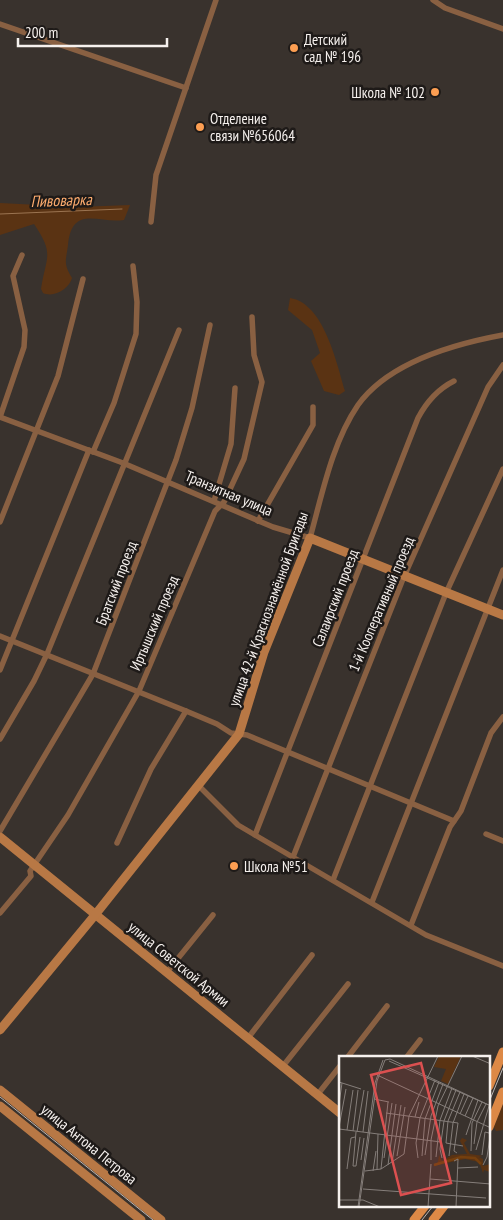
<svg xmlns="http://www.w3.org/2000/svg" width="503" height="1220" font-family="'PT Sans Narrow',sans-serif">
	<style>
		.green { fill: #5a3313 }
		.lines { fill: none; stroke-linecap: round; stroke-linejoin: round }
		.stream { stroke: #9b7451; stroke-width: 1 }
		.street { stroke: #896042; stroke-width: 5.5 }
		.secondary { stroke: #b87845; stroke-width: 9 }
		.primary { stroke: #dd8946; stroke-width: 9 }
		.tram { stroke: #bcb6b3; stroke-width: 1 }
		.poi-dot { fill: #fc9e52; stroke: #1e1a18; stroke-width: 2 }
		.labels { text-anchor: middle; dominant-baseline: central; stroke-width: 5; stroke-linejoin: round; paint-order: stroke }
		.poi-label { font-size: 15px; fill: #f6f1ee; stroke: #1e1a18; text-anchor: start }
		.street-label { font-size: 15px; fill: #f6f1ee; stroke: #1e1a18 }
		.water-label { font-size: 16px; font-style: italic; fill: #ffad6f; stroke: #1e1a18 }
		.inset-river { fill: none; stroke: #743f0e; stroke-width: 2.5 }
		.inset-road { fill: none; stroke: #857e7a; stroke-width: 1 }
		.view { fill: #dc5050; fill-opacity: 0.15; stroke: #dc5050; stroke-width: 2.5 }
		.inset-edge { fill: none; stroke: #f6f1ee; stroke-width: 2.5 }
	</style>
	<rect width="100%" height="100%" fill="#39322d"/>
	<g class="green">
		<path d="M0 203 78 207 130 205 124 220C99 224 72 204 68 245 66 261 63 263 72 278 69 289 54 298 43 293L41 289C46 256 55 255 34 224L0 235Z"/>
		<path d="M290 298C324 303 337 364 345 391L339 395 324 391 311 361 320 353 312 330 288 310Z"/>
		<path d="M503 1104V1130L496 1131 494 1127Z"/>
	</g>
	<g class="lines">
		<path class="stream" d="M0 214 122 209"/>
		<g class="street">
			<path d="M433 0 445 8 503 29"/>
			<path d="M0 24 186 88"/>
			<path d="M151 222 156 175 216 0"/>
			<path d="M0 417 123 463 273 527 310 538C322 495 332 443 358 405 389 362 454 344 503 335"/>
			<path d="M0 417 24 347 25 330 13 276 22 255"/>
			<path d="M93 452 114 403 136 334 137 302 133 266"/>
			<path d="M214 501 231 444 235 388"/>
			<path d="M258 521 313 425V407"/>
			<path d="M0 522 58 376 83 279"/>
			<path d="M0 636 186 711 217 724 231 733 247 735 454 821"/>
			<path d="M0 670 89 450"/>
			<path d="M0 739 34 681 47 654 179 330"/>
			<path d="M199 786 238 825 255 835 426 935 503 966"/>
			<path d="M0 831 93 674 176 460 192 408 210 325"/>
			<path d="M486 834 503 841"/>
			<path d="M255 835 418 418C426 403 438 389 454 381"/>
			<path d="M117 843 151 769 186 711"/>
			<path d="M293 857 403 579 488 387 503 365"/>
			<path d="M333 880 446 593 503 469"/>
			<path d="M372 902 503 570"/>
			<path d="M0 913 31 876 30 871 68 815 139 691 215 511 224 502 244 459 262 382 254 355 252 317"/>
			<path d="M411 925 450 827 461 811 491 733 503 717"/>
			<path d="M167 972 213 915"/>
			<path d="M248 1038 312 955"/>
			<path d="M347 1058 387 1006"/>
			<path d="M406 1058 420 1040"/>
			<path d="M283 1066 348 984"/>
			<path d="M318 1094 340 1066"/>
		</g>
		<g class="secondary">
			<path d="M0 837 340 1113"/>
			<path d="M0 1030 95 915 239 734 264 652 310 538 503 615"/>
			<path d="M0 1090 161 1220"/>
			<path d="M0 1106 141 1220"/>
		</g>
		<g class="primary">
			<path d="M489 1086 503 1052"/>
			<path d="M489 1127 503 1092"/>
			<path d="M414 1220 425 1206"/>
			<path d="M433 1220 444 1206"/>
		</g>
		<g class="tram">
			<path d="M0 1097 153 1220"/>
			<path d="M489 1102 503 1068"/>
			<path d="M422 1220 433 1206"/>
		</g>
	</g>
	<g class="poi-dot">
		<circle cx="294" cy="48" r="5"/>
		<circle cx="435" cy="92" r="5"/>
		<circle cx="200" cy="127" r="5"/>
		<circle cx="234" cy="866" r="5"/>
	</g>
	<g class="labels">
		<g class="poi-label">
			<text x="304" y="39">Детский<tspan x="304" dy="17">сад № 196</tspan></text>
			<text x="425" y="92" text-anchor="end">Школа № 102</text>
			<text x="210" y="118">Отделение<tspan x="210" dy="17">связи №656064</tspan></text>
			<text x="244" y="866">Школа №51</text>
		</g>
		<g class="street-label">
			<text transform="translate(229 493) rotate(23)">Транзитная улица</text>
			<text transform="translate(116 583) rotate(-69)">Братский проезд</text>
			<text transform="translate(335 598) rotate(-69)">Салаирский проезд</text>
			<text transform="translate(381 604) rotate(-67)">1-й Кооперативный проезд</text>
			<text transform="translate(268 609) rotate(-70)">улица 42-й Краснознамённой Бригады</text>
			<text transform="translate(154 623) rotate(-67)">Иртышский проезд</text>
			<text transform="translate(179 964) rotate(39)">улица Советской Армии</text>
			<text transform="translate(89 1144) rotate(39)">улица Антона Петрова</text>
		</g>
		<g class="water-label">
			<text transform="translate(61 200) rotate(-2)">Пивоварка</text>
		</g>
	</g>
	<g transform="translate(339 1056)">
		<rect width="151" height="151" fill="#39322d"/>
		<path d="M100 0H122L109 28 102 25 107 13 95 11ZM123 82 128 84 125 87 131 98 144 100 140 101 144 103V110L151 108V116L145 114 144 117 140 106 126 103 94 110 99 106 100 99 103 105 113 99 128 98 121 85Z" fill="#5a3313"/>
		<path class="inset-river" d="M95 109 122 101 136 102 142 108"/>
		<path class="inset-road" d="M133 0 152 8M50 5 152 50M38 19 152 72M0 26 22 33M121 36 109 65 107 87 124 90M35 43 50 46M0 48 3 27M47 57 119 67 115 95 118 97M121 58 129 40M126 60 134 42M76 61 80 46M0 71 7 33M0 73 102 86M8 74 14 34M14 75 19 34M17 76 14 110H17L21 81M18 76 25 34M24 76 29 35M127 79 139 44M92 84 99 50 123 0M92 84V104M135 88 138 66 147 48M137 94 150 50M132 95 133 67 143 46M86 99 92 60 104 28M143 99 146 76 150 77M58 100 66 51M83 100 86 63 100 26M110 100 114 67 125 38M97 101 101 64 113 32M45 102 53 47M79 102 77 87 81 62 96 24M103 102 101 93 105 65 117 34M22 104 25 82M115 105 119 103 117 151M53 107 62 49M49 109 57 48M144 109 148 101 152 74M119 112 139 111M8 113 12 82 16 81M42 113 49 46M38 114 39 78M26 115 42 113 65 98 70 60 99 0M34 115 37 95M91 123 152 128M24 133 147 142M0 144H24L41 151M19 151 36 27 44 4M20 151 38 25 46 4 51 3 152 50M89 151 92 108"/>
		<path class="view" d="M82 7 112 127 62 139 32 19Z"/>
		<rect width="151" height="151" class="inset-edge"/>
	</g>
	<path d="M18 38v8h149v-8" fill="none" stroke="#f6f1ee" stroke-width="2.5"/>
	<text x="25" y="38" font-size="15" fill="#f6f1ee" stroke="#1e1a18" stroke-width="4" paint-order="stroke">200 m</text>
</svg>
